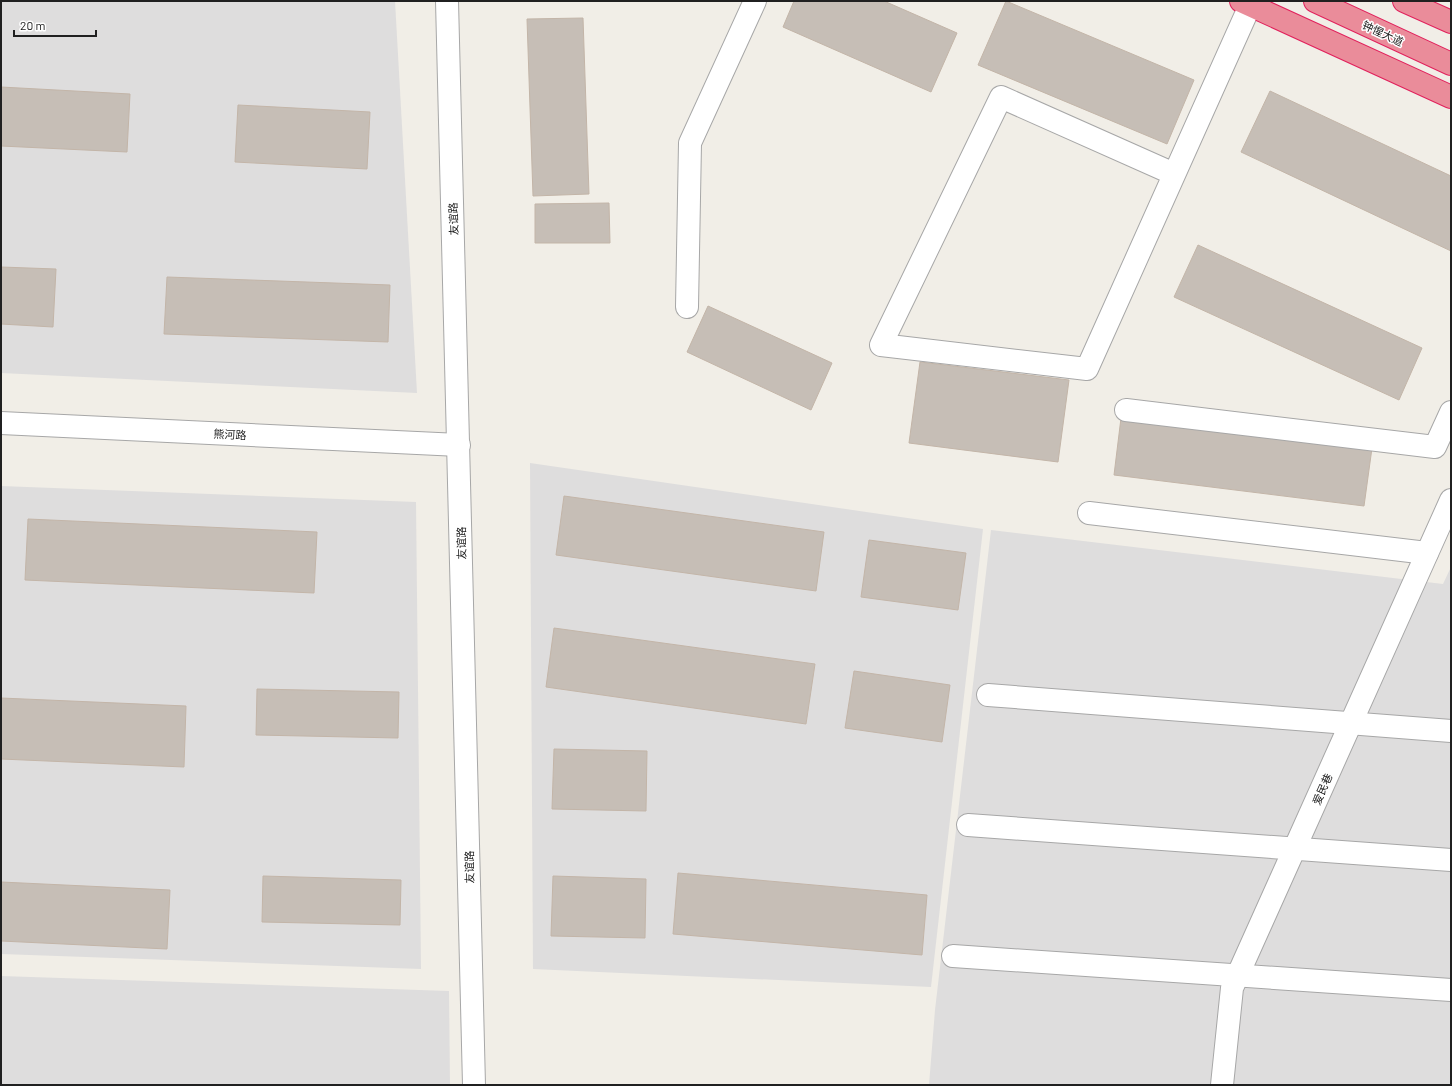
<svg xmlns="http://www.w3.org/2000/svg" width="1452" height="1086" font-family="Barlow,'Noto Sans SC',sans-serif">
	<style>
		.residential { fill: #dedddd }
		.building { fill: #c6beb6; stroke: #c3b5a8 }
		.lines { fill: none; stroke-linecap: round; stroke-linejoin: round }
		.minor-casing { stroke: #a7a7a7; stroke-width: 24 }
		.highway-casing { stroke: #e1215c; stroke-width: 24 }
		.minor { stroke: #fff; stroke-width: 22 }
		.highway { stroke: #ea8c9a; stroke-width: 22 }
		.labels { text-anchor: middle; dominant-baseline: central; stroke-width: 3; stroke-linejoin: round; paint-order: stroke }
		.street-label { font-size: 11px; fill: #202020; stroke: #fff }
	</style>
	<rect width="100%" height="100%" fill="#f1eee7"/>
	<g class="residential">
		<path d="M1 1H395L417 393 1 373Z"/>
		<path d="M530 463 983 529 931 987 533 969Z"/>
		<path d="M1 486 416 502 421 969 1 954Z"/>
		<path d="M991 530 1443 584 1451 567V1085H929L935 1010Z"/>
		<path d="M1 976 449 991 450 1085H1Z"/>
	</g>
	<g class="building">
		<path d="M794 1H884L957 33 931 92 783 27Z"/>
		<path d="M1006 1 1194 80 1167 144 978 65Z"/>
		<path d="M583 18 589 194 533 196 527 19Z"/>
		<path d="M1 87 130 94 127 152 1 146Z"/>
		<path d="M1270 91 1451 176V251L1241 152Z"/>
		<path d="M238 105 370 112 367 169 235 162Z"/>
		<path d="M609 203 610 243H535V204Z"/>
		<path d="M1198 245 1422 348 1399 400 1174 297Z"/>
		<path d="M1 267 56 269 53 327 1 324Z"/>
		<path d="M167 277 390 285 388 342 164 334Z"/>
		<path d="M708 306 832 363 811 410 687 352Z"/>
		<path d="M920 362 1069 380 1058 462 909 443Z"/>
		<path d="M1121 418 1372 448 1364 506 1114 475Z"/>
		<path d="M564 496 824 532 816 591 556 555Z"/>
		<path d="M28 519 317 532 314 593 25 580Z"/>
		<path d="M869 540 966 553 958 610 861 597Z"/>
		<path d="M554 628 815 664 806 724 546 687Z"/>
		<path d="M854 671 950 685 942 742 845 728Z"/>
		<path d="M257 689 399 692 398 738 256 735Z"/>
		<path d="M1 698 186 706 184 767 1 759Z"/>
		<path d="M554 749 647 751 646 811 552 809Z"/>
		<path d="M678 873 927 895 922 955 673 934Z"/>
		<path d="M263 876 401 880 400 925 262 922Z"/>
		<path d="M553 876 646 879 645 938 551 936Z"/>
		<path d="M1 882 170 890 167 949 1 941Z"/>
	</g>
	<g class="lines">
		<g class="minor-casing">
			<g id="minor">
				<path d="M447 1 474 1085"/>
				<path d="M1174 174 1001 97 881 345 1087 369 1252 1"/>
				<path d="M687 307 690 143 755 1"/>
				<path d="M1126 410 1435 447 1451 412"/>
				<path d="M1 423 459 445"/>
				<path d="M1089 513 1427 553"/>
				<path d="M988 695 1451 731"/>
				<path d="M968 825 1451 860"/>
				<path d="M953 956 1451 990"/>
				<path d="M1222 1085 1232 988 1451 500"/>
			</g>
		</g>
		<g class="highway-casing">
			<g id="highway">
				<path d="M1241 1 1451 97"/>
				<path d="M1315 1 1451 64"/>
				<path d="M1404 1 1451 22"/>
			</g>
		</g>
		<use href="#minor" class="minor"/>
		<use href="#highway" class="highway"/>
	</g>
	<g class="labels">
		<g class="street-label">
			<text transform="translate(1383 33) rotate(25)">钟惺大道</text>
			<text transform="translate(453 219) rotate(-92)">友谊路</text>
			<text transform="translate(230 434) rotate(3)">熊河路</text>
			<text transform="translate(461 543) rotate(-91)">友谊路</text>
			<text transform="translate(1322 789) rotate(-66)">爱民巷</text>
			<text transform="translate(469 867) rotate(-91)">友谊路</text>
		</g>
	</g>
	<rect width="1452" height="1086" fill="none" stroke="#202020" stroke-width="4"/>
	<path d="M14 30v6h82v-6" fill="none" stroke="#202020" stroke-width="2"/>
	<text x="20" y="30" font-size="12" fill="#202020" stroke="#ffffff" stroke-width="3" paint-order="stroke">20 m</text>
</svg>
